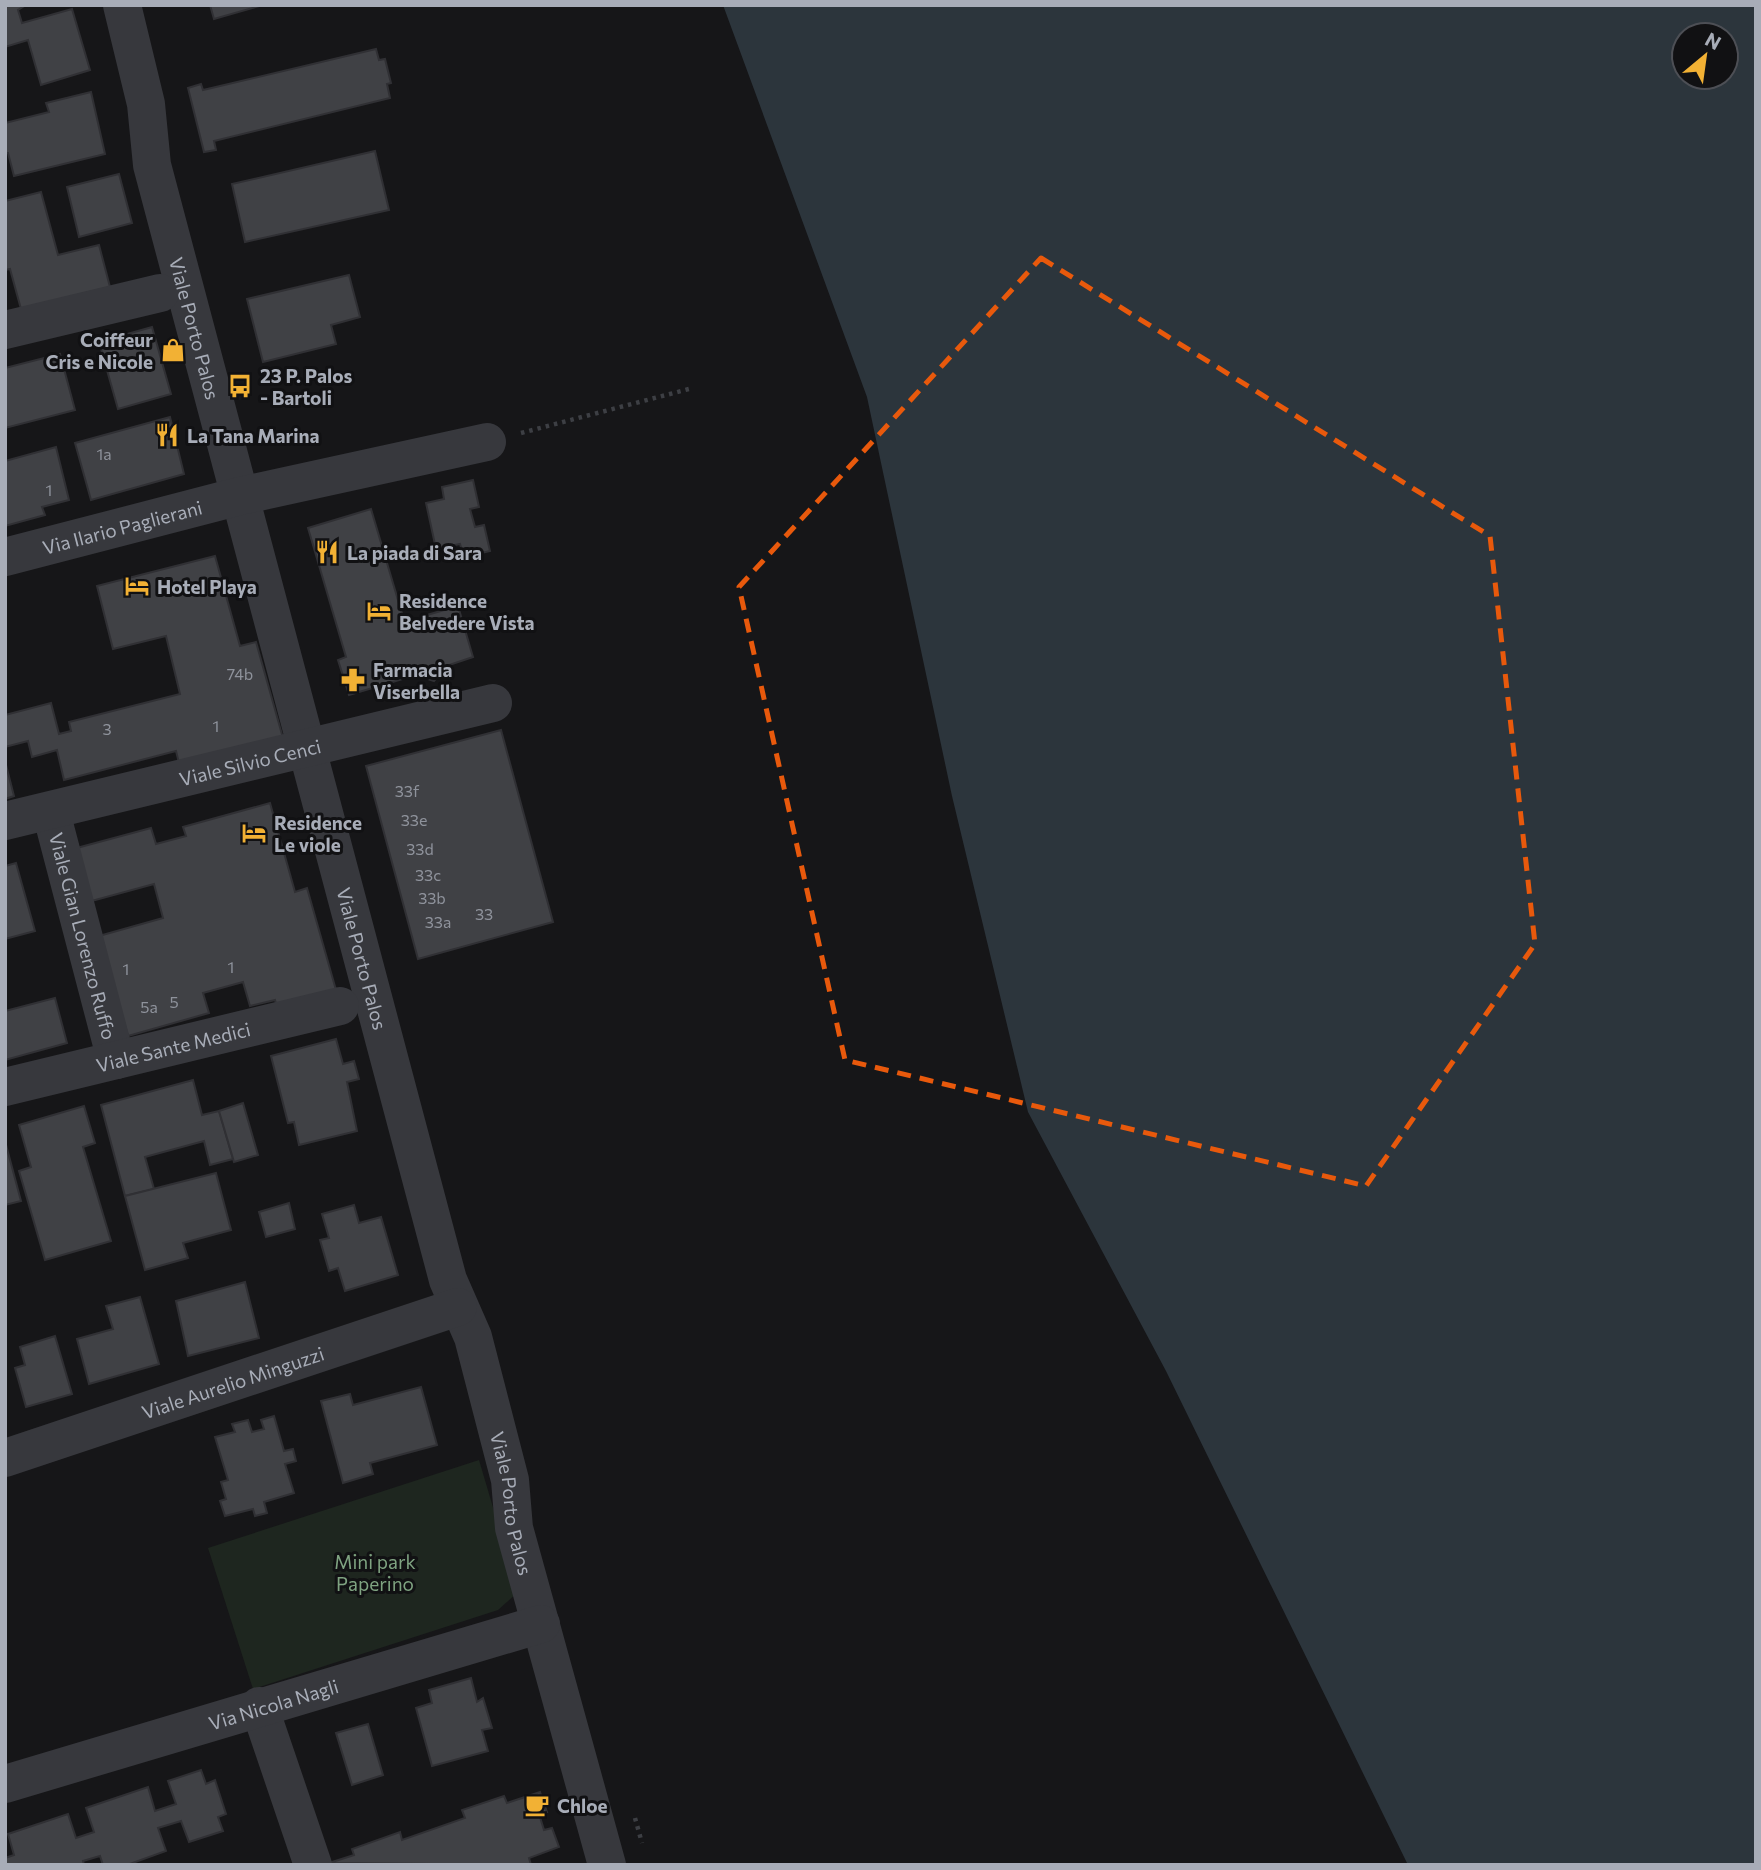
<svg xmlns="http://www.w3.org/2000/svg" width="1761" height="1870" font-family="Commissioner,sans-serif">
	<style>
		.green { fill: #1e261f }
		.water { fill: #2c353c; fill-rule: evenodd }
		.building { fill: #404145; stroke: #303034; stroke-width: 2 }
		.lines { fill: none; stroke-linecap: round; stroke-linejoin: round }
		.path { stroke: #3d3f44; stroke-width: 4.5; stroke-dasharray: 3.5 5; stroke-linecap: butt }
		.street { stroke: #37383d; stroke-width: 38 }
		.marked { fill: none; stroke: #e8590c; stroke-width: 5; stroke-dasharray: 14 9; stroke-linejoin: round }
		.labels { text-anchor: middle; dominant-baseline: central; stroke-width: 6; stroke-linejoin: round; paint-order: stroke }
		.number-label { font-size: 16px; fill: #8e929b }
		.street-label { font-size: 19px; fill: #a8adb8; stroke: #111113 }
		.poi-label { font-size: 19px; font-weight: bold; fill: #a8adb8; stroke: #111113; text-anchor: start }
		.park-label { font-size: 19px; fill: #7fa381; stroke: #111113 }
	</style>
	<rect width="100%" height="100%" fill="#161618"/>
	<path class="green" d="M479 1460 518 1592 498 1610 253 1689 208 1548Z"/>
	<path class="water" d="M723 5H1756V1865H1408L1166 1371 1028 1112 952 796 867 397ZM1684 35H1726V77H1684Z"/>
	<g class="building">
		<path d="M5 5H26L18 10 22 23 72 9 90 70 41 85 28 40 5 47Z"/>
		<path d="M210 5H263L214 19Z"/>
		<path d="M376 49 379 60 385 59 391 83 387 84 390 98 214 141 216 150 204 152 188 88 201 84 203 90Z"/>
		<path d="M91 92 105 154 14 176 8 153H5V123L49 112 46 103Z"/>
		<path d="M375 151 389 210 245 242 232 184Z"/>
		<path d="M119 174 132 223 79 237 67 187Z"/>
		<path d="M41 192 58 255 99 245 110 287 21 309 10 269 5 270V201Z"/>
		<path d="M349 275 360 317 331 325 336 344 263 362 247 299Z"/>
		<path d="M152 327 171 394 118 409 99 342Z"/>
		<path d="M60 354 75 410 5 428V368Z"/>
		<path d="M170 417 184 474 91 500 75 443Z"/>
		<path d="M56 447 69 500 42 507 45 515 5 526V461Z"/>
		<path d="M473 480 479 507 470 509 475 527 484 525 490 551 464 557 460 544 436 549 426 503 444 499 442 487Z"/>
		<path d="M371 509 406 627 429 621 427 615 458 606 473 657 446 666 434 681 416 675 349 695 338 660 346 657 308 528Z"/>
		<path d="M215 556 240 646 256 642 283 738 181 771 176 751 64 780 57 750 32 757 28 741 5 747V715L51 703 59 734 71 731 69 722 180 694 166 636 113 649 97 586Z"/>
		<path d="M501 730 553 922 418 959 366 766Z"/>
		<path d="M5 761 14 796 5 799Z"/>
		<path d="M270 803 295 892 307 888 336 990 277 1007 275 1000 250 1006 243 982 203 993 209 1013 128 1036 99 936 163 918 154 884 88 902 73 849 151 828 156 844 186 836 183 827Z"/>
		<path d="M16 863 35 931 5 939V866Z"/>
		<path d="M55 998 67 1043 5 1060V1011Z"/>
		<path d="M336 1039 343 1064 354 1061 359 1079 347 1082 357 1131 299 1145 294 1122 288 1123 271 1056Z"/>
		<path d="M193 1080 202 1115 219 1111 233 1159 210 1165 204 1141 145 1157 154 1189 125 1196 101 1105Z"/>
		<path d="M243 1103 258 1155 234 1162 219 1111Z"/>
		<path d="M84 1106 95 1143 83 1147 111 1241 45 1260 19 1171 31 1167 19 1125Z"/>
		<path d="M5 1141 21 1201 5 1205Z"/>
		<path d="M216 1173 231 1230 183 1243 188 1258 145 1270 125 1196Z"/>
		<path d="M289 1203 295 1229 266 1237 259 1212Z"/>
		<path d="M354 1205 359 1223 381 1217 398 1275 345 1291 338 1268 329 1271 320 1240 329 1238 322 1214Z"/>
		<path d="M245 1282 259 1338 188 1356 176 1301Z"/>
		<path d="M140 1297 159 1364 89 1384 77 1339 113 1329 106 1306Z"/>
		<path d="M55 1336 72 1394 26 1407 15 1368 25 1365 20 1347Z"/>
		<path d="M421 1387 437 1445 370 1463 373 1474 343 1483 321 1401 350 1394 353 1405Z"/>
		<path d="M274 1416 284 1451 293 1449 296 1461 285 1464 294 1493 264 1502 267 1513 255 1516 253 1509 225 1516 220 1501 226 1499 221 1482 228 1480 215 1437 235 1432 232 1424 248 1420 252 1432 264 1429 261 1420Z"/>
		<path d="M471 1678 477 1702 483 1698 492 1728 482 1730 488 1751 432 1766 416 1708 432 1703 429 1690Z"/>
		<path d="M368 1724 383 1775 352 1785 336 1733Z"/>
		<path d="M201 1770 206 1784 215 1780 226 1814 218 1817 223 1831 189 1842 181 1821 158 1828 166 1851 127 1865H103L100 1856 83 1861 84 1865H5V1858L14 1855 8 1834 68 1814 76 1838 94 1832 86 1808 148 1787 155 1811 176 1804 168 1781Z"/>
		<path d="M540 1792 547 1812 539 1814 544 1830 552 1828 559 1847 529 1858 531 1865 329 1863 354 1855 352 1849 400 1832 402 1840 465 1818 462 1810 504 1796 507 1803Z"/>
	</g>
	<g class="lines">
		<g class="path">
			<path d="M521 433 689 389"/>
			<path d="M635 1818 642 1843"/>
		</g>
		<g class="street">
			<path id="s1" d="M122 5 146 104 152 165 448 1280 473 1337 510 1480 514 1528 607 1865"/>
			<path d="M5 330 160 293"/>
			<path id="s2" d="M5 557 240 496 487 442"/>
			<path id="s3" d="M51 812 116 1060"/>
			<path id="s4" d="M5 821 493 703"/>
			<path id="s5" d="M5 1087 340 1006"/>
			<path id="s6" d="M5 1458 458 1307"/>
			<path d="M259 1706 313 1865"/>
			<path id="s7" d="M5 1784 541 1624"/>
		</g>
	</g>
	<path class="marked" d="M1041 258 1490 536 1535 944 1366 1186 845 1060 739 587Z"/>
	<defs>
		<g id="shop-bare" transform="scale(1.89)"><path d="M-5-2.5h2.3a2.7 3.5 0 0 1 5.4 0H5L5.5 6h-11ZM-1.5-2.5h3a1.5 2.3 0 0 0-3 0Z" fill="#f2b134" stroke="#111113" stroke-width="2.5" paint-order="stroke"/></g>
		<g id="bus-bare" transform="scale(1.89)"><path d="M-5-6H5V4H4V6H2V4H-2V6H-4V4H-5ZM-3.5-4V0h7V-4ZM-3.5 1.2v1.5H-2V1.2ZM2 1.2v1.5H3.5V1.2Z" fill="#f2b134" stroke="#111113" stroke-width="2.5" paint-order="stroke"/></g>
		<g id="restaurant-bare" transform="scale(1.89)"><path d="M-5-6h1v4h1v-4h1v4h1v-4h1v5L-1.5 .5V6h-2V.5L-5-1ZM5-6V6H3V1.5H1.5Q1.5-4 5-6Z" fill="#f2b134" stroke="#111113" stroke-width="2.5" paint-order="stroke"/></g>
		<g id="hotel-bare" transform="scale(1.89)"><path d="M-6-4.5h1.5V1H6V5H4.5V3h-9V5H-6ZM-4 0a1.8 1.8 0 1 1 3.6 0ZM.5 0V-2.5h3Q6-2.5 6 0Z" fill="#f2b134" stroke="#111113" stroke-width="2.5" paint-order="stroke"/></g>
		<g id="pharmacy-bare" transform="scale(1.89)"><path d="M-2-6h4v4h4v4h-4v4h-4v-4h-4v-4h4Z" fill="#f2b134" stroke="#111113" stroke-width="2.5" paint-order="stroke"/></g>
		<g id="cafe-bare" transform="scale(1.89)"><path d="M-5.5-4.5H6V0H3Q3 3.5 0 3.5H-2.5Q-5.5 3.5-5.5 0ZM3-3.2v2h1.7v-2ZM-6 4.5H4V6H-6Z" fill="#f2b134" stroke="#111113" stroke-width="2.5" paint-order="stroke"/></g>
	</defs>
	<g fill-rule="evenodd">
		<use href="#shop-bare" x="173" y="350"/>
		<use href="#bus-bare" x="240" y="386"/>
		<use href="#restaurant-bare" x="167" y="435"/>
		<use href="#restaurant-bare" x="327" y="552"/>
		<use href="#hotel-bare" x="137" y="586"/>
		<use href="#hotel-bare" x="379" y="611"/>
		<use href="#pharmacy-bare" x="353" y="680"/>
		<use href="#hotel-bare" x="254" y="833"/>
		<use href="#cafe-bare" x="537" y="1805"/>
	</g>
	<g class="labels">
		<g class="number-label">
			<text x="104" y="453">1a</text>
			<text x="49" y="489">1</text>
			<text x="240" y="673">74b</text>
			<text x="216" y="725">1</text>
			<text x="107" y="728">3</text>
			<text x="407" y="790">33f</text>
			<text x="414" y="819">33e</text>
			<text x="420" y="848">33d</text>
			<text x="428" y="874">33c</text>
			<text x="432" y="897">33b</text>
			<text x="484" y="913">33</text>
			<text x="438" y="921">33a</text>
			<text x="231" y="966">1</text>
			<text x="126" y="968">1</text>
			<text x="174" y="1001">5</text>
			<text x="149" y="1006">5a</text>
		</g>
		<g class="street-label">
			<text stroke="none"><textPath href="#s1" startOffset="332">Viale Porto Palos</textPath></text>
			<text stroke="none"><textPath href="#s2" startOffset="121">Via Ilario Paglierani</textPath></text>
			<text stroke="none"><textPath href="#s4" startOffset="252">Viale Silvio Cenci</textPath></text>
			<text stroke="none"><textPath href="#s3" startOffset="128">Viale Gian Lorenzo Ruffo</textPath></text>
			<text stroke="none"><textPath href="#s1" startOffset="984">Viale Porto Palos</textPath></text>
			<text stroke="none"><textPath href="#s5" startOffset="173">Viale Sante Medici</textPath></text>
			<text stroke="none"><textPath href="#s6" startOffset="240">Viale Aurelio Minguzzi</textPath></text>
			<text stroke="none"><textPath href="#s1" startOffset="1550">Viale Porto Palos</textPath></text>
			<text stroke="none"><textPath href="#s7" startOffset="280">Via Nicola Nagli</textPath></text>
		</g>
		<g class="poi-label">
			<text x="153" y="339" text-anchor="end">Coiffeur<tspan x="153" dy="22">Cris e Nicole</tspan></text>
			<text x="260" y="375">23 P. Palos<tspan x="260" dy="22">- Bartoli</tspan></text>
			<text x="187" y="435">La Tana Marina</text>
			<text x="347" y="552">La piada di Sara</text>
			<text x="157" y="586">Hotel Playa</text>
			<text x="399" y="600">Residence<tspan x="399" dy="22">Belvedere Vista</tspan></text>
			<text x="373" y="669">Farmacia<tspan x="373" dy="22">Viserbella</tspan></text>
			<text x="274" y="822">Residence<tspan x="274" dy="22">Le viole</tspan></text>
			<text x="557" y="1805">Chloe</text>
		</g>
		<g class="park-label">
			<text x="375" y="1561">Mini park<tspan x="375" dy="22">Paperino</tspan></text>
		</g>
	</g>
	<rect width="1761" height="1870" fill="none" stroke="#a8adb8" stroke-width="14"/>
	<g transform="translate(1705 56) rotate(29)"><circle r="33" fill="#111113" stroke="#4d4f55" stroke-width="2"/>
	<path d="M0-5L12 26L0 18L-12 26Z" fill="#f2b134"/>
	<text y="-10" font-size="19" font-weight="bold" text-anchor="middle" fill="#a8adb8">N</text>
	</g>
</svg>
